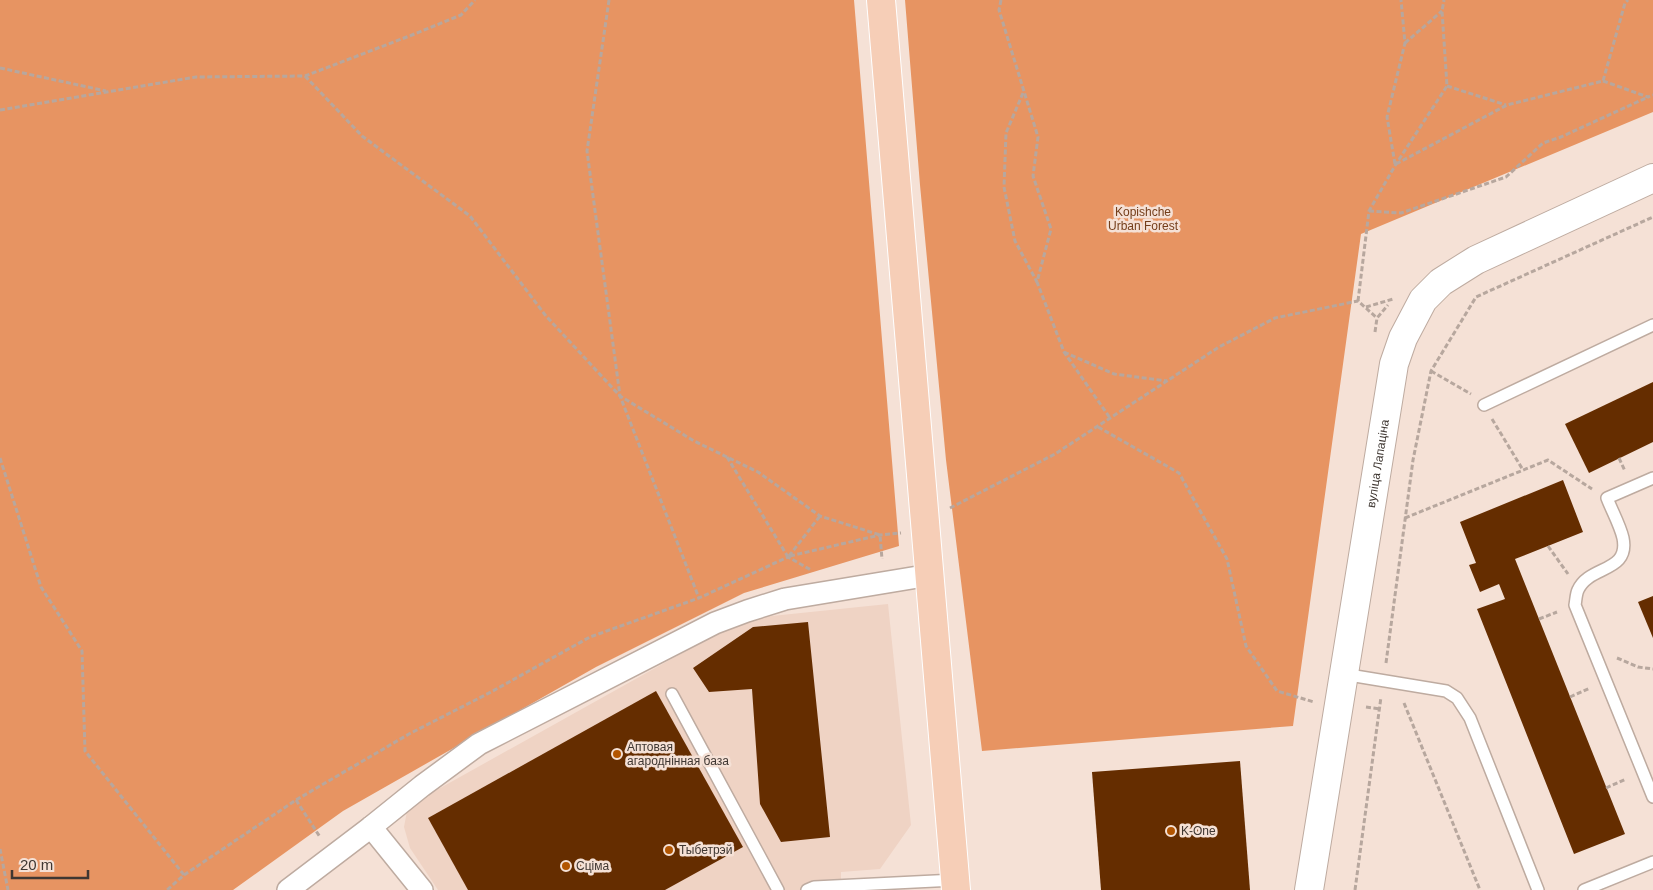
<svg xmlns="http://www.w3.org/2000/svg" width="1653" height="890" font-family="Helvetica,sans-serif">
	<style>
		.built { fill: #efd3c4 }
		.forest { fill: #e79462 }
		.building { fill: #652d00 }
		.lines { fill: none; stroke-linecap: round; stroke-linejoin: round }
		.lane-casing { stroke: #beaba0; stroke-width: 14 }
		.street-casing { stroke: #beaba0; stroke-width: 24 }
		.secondary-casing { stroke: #beaba0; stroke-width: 30 }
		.primary-casing { stroke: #fff; stroke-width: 30 }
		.path { stroke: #b7a79e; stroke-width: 3; stroke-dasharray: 5 2.5; stroke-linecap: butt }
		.lane { stroke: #fff; stroke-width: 11 }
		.street { stroke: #fff; stroke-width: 21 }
		.secondary { stroke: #fff; stroke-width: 28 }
		.primary { stroke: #f6ceb7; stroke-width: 28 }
		.poi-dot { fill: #b25501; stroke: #f5e1d6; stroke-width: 2 }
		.labels { text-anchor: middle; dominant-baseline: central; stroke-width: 5; stroke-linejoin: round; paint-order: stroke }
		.park-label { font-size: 12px; fill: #743e1a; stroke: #f5e1d6 }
		.street-label { font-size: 12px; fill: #3f3732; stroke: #f5e1d6 }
		.poi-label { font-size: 12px; fill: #3f3732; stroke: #f5e1d6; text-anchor: start }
	</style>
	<rect width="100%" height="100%" fill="#f5e1d6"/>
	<path class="built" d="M888 604 911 825 880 869 841 872V890H438L410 848 404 827 408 806 743 619Z"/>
	<g class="forest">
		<path d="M0 0H854L899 546 744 593 596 667 343 811 233 890H0Z"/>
		<path d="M905 0H1653V112L1361 234 1293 726 982 751 946 460 920 185Z"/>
	</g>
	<g class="building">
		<path d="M1653 382V442L1589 473 1565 424Z"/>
		<path d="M1563 480 1583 532 1515 559 1625 834 1574 854 1477 609 1505 599 1499 584 1480 592 1469 565 1476 563 1460 522Z"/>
		<path d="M1653 596V638L1638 602Z"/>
		<path d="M808 622 830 837 781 842 760 804 752 689 709 692 693 668 753 627Z"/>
		<path d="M656 691 743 847 665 890H468L428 818Z"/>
		<path d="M1240 761 1250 890H1101L1092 772Z"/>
	</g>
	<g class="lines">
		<g class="lane-casing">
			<g id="lane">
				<path d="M1484 405 1653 325"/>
				<path d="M1653 478 1607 498C1612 511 1620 525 1623 538 1630 573 1589 565 1578 590 1576 594 1576 600 1575 605L1653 797"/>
				<path d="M1343 674 1446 691 1457 698 1470 718 1538 890"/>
				<path d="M672 694 778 890"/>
				<path d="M807 890 814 887 955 880"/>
				<path d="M1584 890 1653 862"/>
			</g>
		</g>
		<g class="street-casing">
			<g id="street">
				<path d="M371 827 422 890"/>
				<path d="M288 890 371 827 422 786 479 744 715 623 747 611 785 599 930 575"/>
			</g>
		</g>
		<g class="secondary-casing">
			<g id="secondary">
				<path id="s1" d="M1309 890 1394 364 1403 338 1423 300 1441 282 1476 260 1653 178"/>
			</g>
		</g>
		<g class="primary-casing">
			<path id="primary" d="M881 0 956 890"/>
		</g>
		<g class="path">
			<path d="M609 0 587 151 620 396 699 598"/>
			<path d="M1001 0 999 10 1038 137 1033 176 1051 229 1037 282 1064 352 1110 418"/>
			<path d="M1405 43 1442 11"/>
			<path d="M0 68 106 91"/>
			<path d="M305 76 362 136 470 216 546 316 620 396 694 441 758 472 820 516 880 535 882 559"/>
			<path d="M1603 81 1648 97 1653 95"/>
			<path d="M1447 86 1506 105"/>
			<path d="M1023 93 1006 133 1004 187 1015 241 1037 282"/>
			<path d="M0 110 196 77 305 76 412 35 461 15 475 0"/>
			<path d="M1395 164 1387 117 1405 43 1401 0"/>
			<path d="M1396 164 1507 105 1603 81 1625 3 1628 0"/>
			<path d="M1369 211 1401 213 1506 177 1543 143 1561 137 1648 97"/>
			<path d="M1358 301 1369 211 1396 164 1447 86 1442 11 1444 0"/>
			<path d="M1366 307 1393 299"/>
			<path d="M1375 332 1377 318 1388 305"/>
			<path d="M1064 352 1114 374 1167 381"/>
			<path d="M1431 371 1471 394"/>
			<path d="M1492 419 1523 470"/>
			<path d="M1098 427 1179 473 1227 559 1246 646 1277 691 1314 702"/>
			<path d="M727 457 788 557"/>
			<path d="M0 458 41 587 82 651 85 751 184 875 167 890"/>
			<path d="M1619 458 1625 471"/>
			<path d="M950 508 1055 454 1219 347 1275 318 1358 301 1377 318"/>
			<path d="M1405 518 1548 460 1592 489"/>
			<path d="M1548 546 1568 574"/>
			<path d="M789 556 820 516"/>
			<path d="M790 556 880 535 901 533"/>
			<path d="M1539 619 1557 612"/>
			<path d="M1617 658 1638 667 1653 669"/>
			<path d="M1386 663 1413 460 1431 371 1476 297 1653 217"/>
			<path d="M1570 697 1590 688"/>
			<path d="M1404 703 1480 890"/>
			<path d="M1366 707 1380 709"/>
			<path d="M1606 788 1626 779"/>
			<path d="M296 800 320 837"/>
			<path d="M0 849 8 890"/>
			<path d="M184 875 296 800 409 734 491 692 590 637 699 598 788 557 811 570"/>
			<path d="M1355 890 1381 697"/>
		</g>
		<use href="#lane" class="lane"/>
		<use href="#street" class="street"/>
		<use href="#secondary" class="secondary"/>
		<use href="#primary" class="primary"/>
	</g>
	<g class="poi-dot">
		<circle cx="617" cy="754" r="5"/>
		<circle cx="1171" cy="831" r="5"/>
		<circle cx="669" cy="850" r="5"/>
		<circle cx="566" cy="866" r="5"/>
	</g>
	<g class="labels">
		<g class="park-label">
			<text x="1143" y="212">Kopishche<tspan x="1143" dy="14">Urban Forest</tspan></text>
		</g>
		<g class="street-label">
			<text stroke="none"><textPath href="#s1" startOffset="432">вуліца Лапаціна</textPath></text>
		</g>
		<g class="poi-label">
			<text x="627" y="747">Аптовая<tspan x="627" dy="14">агароднінная база</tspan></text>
			<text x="1181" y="831">K-One</text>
			<text x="679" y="850">Тыбетрэй</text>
			<text x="576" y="866">Сціма</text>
		</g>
	</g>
	<path d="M12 870v8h76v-8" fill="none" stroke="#3f3732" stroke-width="2.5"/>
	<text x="20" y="870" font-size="15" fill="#3f3732" stroke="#f5e1d6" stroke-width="4" paint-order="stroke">20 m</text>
</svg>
